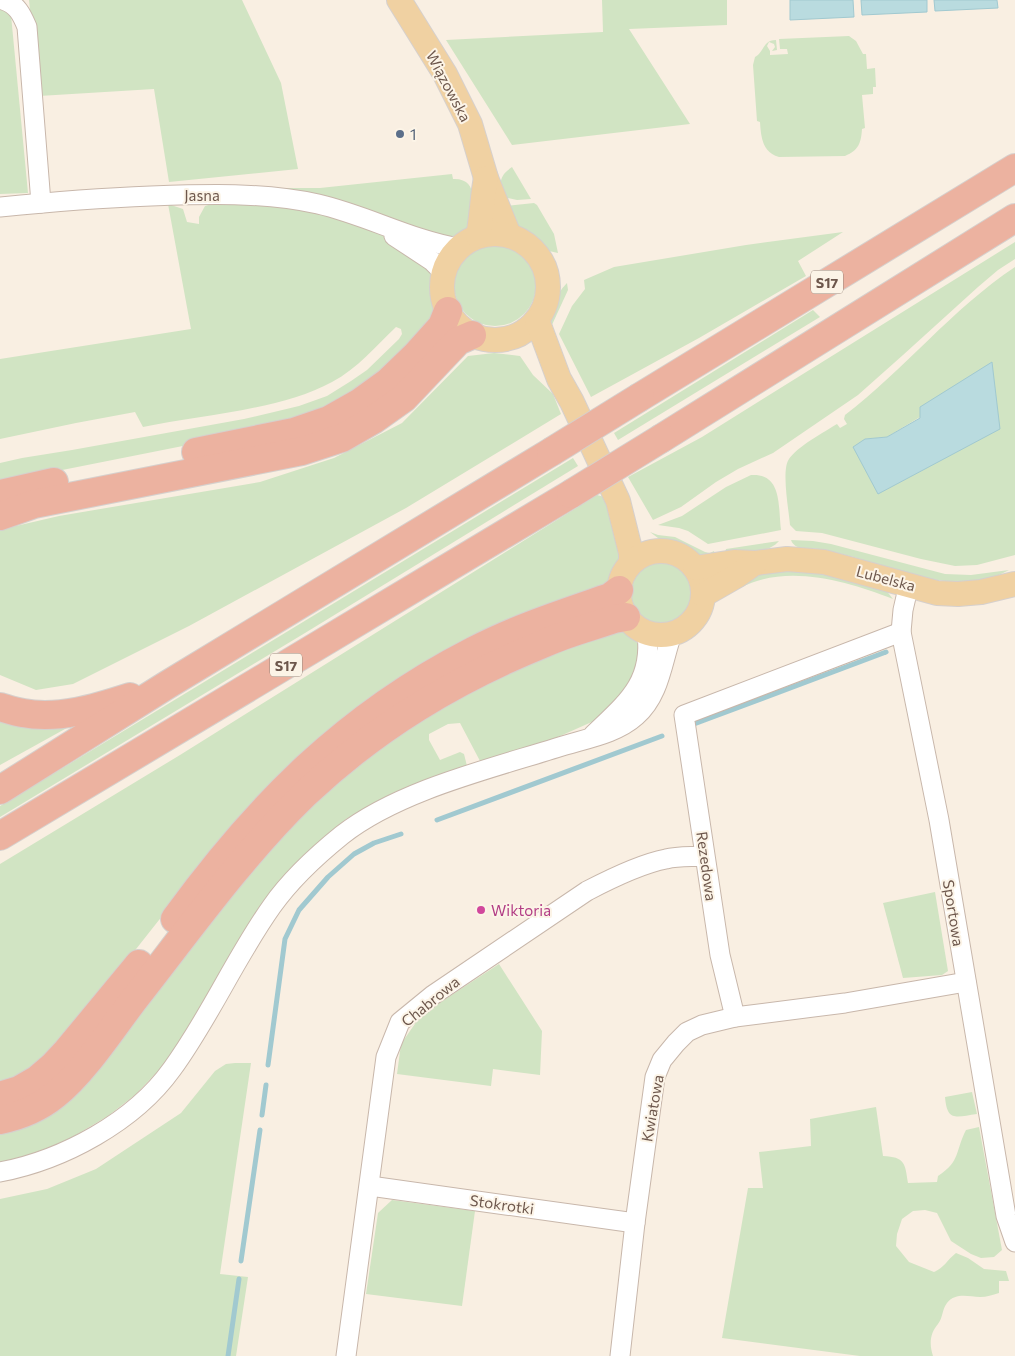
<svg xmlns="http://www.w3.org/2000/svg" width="1015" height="1356" font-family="Commissioner,sans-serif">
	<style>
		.green { fill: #d1e4c3; fill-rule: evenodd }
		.water { fill: #b9dbdf; stroke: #a1c9d0 }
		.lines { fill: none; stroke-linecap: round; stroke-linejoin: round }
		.stream { stroke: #a1c9d0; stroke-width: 5 }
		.minor-casing { stroke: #c8b7ab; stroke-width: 21 }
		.major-casing { stroke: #d6d0cd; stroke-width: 26 }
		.highway-casing { stroke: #d6d0cd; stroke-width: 30 }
		.minor { stroke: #fff; stroke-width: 19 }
		.major { stroke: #f0d1a2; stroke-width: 24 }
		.highway { stroke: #ecb2a0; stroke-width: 28 }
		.highway-bridge-casing { stroke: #d6d0cd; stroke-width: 30; stroke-linecap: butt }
		.highway-bridge { stroke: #ecb2a0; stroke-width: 28 }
		.service-dot { fill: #5c6f8a; stroke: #fcf4e7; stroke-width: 2 }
		.hotel-dot { fill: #d1479c; stroke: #fcf4e7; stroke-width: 2 }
		.labels { text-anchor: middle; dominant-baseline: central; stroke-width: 4; stroke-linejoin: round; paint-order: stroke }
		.shield { fill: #fcf4e7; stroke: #98867a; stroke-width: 1 }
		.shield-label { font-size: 14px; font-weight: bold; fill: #6d574c }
		.street-label { font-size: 15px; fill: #6d574c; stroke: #fcf4e7 }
		.service-label { font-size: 15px; fill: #4e5e75; stroke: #fcf4e7; text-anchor: start }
		.hotel-label { font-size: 15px; fill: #b23c85; stroke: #fcf4e7; text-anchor: start }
	</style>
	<rect width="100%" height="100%" fill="#f9efe2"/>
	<g class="green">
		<path d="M29 0H242L281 83 298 169 169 182 154 89 39 96Z"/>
		<path d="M602 0H727V25L629 29 690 124 512 145 446 40 603 32Z"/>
		<path d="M0 6 11 15 28 193 0 194Z"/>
		<path d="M849 36 856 41 863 54H866L867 69 875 68 876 87H873V94L862 95 865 128 862 129C861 143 859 150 845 156L779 157C762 152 761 137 760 122L757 121 753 65 755 57C764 52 763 40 776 40L777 50 772 51 775 47 774 44 769 42 767 46 770 51V55L788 54 787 49H780L779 39Z"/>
		<path d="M512 167 531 199 517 200 503 197C500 182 498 177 512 167Z"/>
		<path d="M452 174 453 179C482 178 471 210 469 229L454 237H441L322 196 283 190 284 188H320Z"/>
		<path d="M215 203H249L314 211 374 230 429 267 435 277 437 314 371 382 305 418 223 438 12 480 0 485V463L22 458 72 450 244 419 299 406 327 396 351 381 367 370 399 339 402 334 401 329 396 327C376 346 357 369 332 382 281 410 201 415 143 427L135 412 76 423 0 439V359L191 329 168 204 183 209 187 222 199 224V217L205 206Z"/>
		<path d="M534 203 537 205 554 234 558 253 549 251 529 234 522 231 513 223 505 206Z"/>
		<path d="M843 232 798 261 806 276 699 338 591 397 559 334 572 306 585 289 584 280 614 267 746 245Z"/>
		<path d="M1015 242V259L998 270 978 287 903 355 858 395 773 453 738 469 716 482 681 507 653 520 628 477 702 437Z"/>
		<circle cx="495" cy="285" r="41"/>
		<path d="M1015 267V555L977 565 955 566 921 559 822 533 796 531 790 525C789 511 781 470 789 459 797 447 824 432 837 424L840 428 847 424 844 419 845 415C904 370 952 309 1015 267ZM920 417 878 494 865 439 887 437Z"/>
		<path d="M567 283 568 290 551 327C551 325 548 320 548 319 547 309 560 290 567 283Z"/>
		<path d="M813 310 820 317 618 440 614 433Z"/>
		<path d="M494 353 520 356 533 375 553 394 561 414 406 508 189 626 73 684 36 690 0 675V531L3 529 59 516 260 482 334 458 402 423 468 356Z"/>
		<path d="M573 458 578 466 305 633 0 817V806Z"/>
		<path d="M751 475C783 473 778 508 781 530L708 544 688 531 679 528 658 525 682 516 726 487Z"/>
		<path d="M597 495 608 498 623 551 615 572 607 584 223 839 65 1039 18 1078 0 1084V864L180 755Z"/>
		<path d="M650 532 658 535 675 537 705 552 710 553 714 551 716 559 698 558 686 549 662 541Z"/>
		<path d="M791 540 813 541 831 544 945 574 971 575 1009 570C993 579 979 582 961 582 912 582 866 556 818 549 809 548 795 551 791 540Z"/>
		<path d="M779 541C767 555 743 552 725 553L726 549Z"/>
		<circle cx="662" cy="593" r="32"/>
		<path d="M808 569 885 589 893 599C847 581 786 563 740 588L737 587 762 572Z"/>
		<path d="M602 630 626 631 635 639 641 650 634 683 594 721 549 741 480 761 460 723 448 724 429 734V740L440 760 460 752 464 754 467 766 395 792 346 819 288 871 262 905 193 1022 161 1068 135 1095 108 1116 64 1142 12 1161 0 1162V1132L265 853 360 759 469 685Z"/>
		<path d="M0 716 74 724 0 765Z"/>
		<path d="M935 892 948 971 942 975 903 978 883 903Z"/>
		<path d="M499 964 542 1031 540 1075 493 1069 491 1086 397 1074 401 1044 421 1015Z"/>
		<path d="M235 1063H251L220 1274 248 1277 236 1356H0V1199L47 1189 96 1169 181 1113 215 1071 226 1064Z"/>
		<path d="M972 1092 977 1114C956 1117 947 1122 945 1097Z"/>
		<path d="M876 1107 883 1156C905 1157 905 1163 908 1183L937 1182 938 1176C961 1161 955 1151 966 1130L979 1127 1002 1250 994 1257 981 1258 971 1254 951 1241 937 1213 925 1210 913 1211 902 1219 897 1234 896 1246 909 1262 934 1272C944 1268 947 1260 956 1253L968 1258 984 1269 1006 1271 1009 1281H999V1293C992 1295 987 1297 980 1297 969 1297 956 1292 947 1303 942 1309 943 1318 938 1324 930 1333 929 1344 933 1356H860L722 1338 748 1188H763L759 1152 811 1146 810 1119Z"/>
		<path d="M392 1200 475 1211 462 1306 366 1294 378 1213Z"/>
	</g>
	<g class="water">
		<path d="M790 0H853L854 17 790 20Z"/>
		<path d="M861 0H927V12L862 15Z"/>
		<path d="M934 0H997L998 8 935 11Z"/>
		<path d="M992 362 1000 429 878 494 853 447 865 439 887 437 920 418V407Z"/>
	</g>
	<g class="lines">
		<g class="stream">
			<path d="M694 724 886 652"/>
			<path d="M437 820 662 736"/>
			<path d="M268 1065 285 939 299 910 328 877 354 854 374 843 401 834"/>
			<path d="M262 1115 266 1085"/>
			<path d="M241 1261 260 1130"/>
			<path d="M228 1356 239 1279"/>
		</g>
		<g class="minor-casing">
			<g id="minor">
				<path d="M3 0C17 4 22 15 27 27L41 203"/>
				<path d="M0 207C50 202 101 198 151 196 207 194 263 192 318 204 366 215 411 240 459 248"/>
				<path d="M394 236 432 261 444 273"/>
				<path d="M909 584 903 610 901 632 939 820 1006 1216 1015 1242"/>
				<path d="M593 735C626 703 653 683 647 633"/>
				<path d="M735 1017 720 955 684 715 901 632"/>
				<path d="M0 1172C63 1160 134 1122 172 1069 210 1017 235 958 272 906 291 879 316 856 342 835 398 791 489 769 556 748 583 739 615 735 636 716 660 695 662 662 672 634"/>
				<path d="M370 1186 635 1223"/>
				<path d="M346 1356 386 1057 400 1022 433 995 587 891C610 879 640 864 666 859 678 856 692 857 704 856"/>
				<path d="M620 1356 635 1223 655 1077 662 1060 676 1043 687 1032 702 1025 735 1017 845 1003 966 982"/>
			</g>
		</g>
		<g class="major-casing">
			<g id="major">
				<path d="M399 0 445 74 470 124 486 178 509 235"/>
				<circle cx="495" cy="287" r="53"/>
				<path d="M478 236C482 217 482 197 486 178"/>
				<path d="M537 320 559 379 572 402 618 501 631 553V563"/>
				<circle cx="661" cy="593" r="42"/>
				<path d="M695 568 734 562 756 563 787 559 824 562 937 593 958 594 981 592 1015 584"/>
				<path d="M703 595 738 575 755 563"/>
			</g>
		</g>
		<g class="highway-casing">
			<g id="highway">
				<path d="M640 397 1015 168"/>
				<path d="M662 438 1015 218"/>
				<path d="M196 452 294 432 329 420 359 403 388 382 416 355 442 326 448 311"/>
				<path d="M0 494 54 482"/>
				<path d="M0 516 34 504 302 451 342 438 373 420 404 398 458 341 472 335"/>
				<path d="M0 707C7 709 15 712 23 713 58 720 96 708 130 697"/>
				<path d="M0 790 167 685 551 452"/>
				<path d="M0 836 571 494"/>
				<path d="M175 919C258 805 346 716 473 651 517 628 564 613 610 597L619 590"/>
				<path d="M0 1096 19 1090 38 1079 52 1067 67 1051 139 964"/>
				<path d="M0 1120C20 1116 39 1108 55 1095 83 1073 111 1030 133 1001 188 931 241 856 305 794 376 727 454 680 545 643 567 633 591 627 614 619L626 617"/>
			</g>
		</g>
		<use href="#minor" class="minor"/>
		<use href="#major" class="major"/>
		<use href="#highway" class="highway"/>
		<g class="highway-bridge-casing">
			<g id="highway-bridge">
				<path d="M551 452 640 397"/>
				<path d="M571 494 662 438"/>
			</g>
		</g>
		<use href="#highway-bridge" class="highway-bridge"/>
	</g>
	<circle class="service-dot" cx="400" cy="134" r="5"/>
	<circle class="hotel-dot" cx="481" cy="910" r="5"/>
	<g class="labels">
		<g class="shield">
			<rect x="811" y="270.5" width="32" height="23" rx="4"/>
			<rect x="270" y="653.5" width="32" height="23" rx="4"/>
		</g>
		<g class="shield-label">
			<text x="827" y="282">S17</text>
			<text x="286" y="665">S17</text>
		</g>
		<g class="street-label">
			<text transform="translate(449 86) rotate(62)">Wiązowska</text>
			<text x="202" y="195">Jasna</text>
			<text transform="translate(886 578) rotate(15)">Lubelska</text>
			<text transform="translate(707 866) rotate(82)">Rezedowa</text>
			<text transform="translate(954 913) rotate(81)">Sportowa</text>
			<text transform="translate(430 1001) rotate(-39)">Chabrowa</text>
			<text transform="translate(652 1108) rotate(-80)">Kwiatowa</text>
			<text transform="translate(502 1204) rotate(8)">Stokrotki</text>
		</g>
		<g class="service-label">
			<text x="410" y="134">1</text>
		</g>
		<g class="hotel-label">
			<text x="491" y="910">Wiktoria</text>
		</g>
	</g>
</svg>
